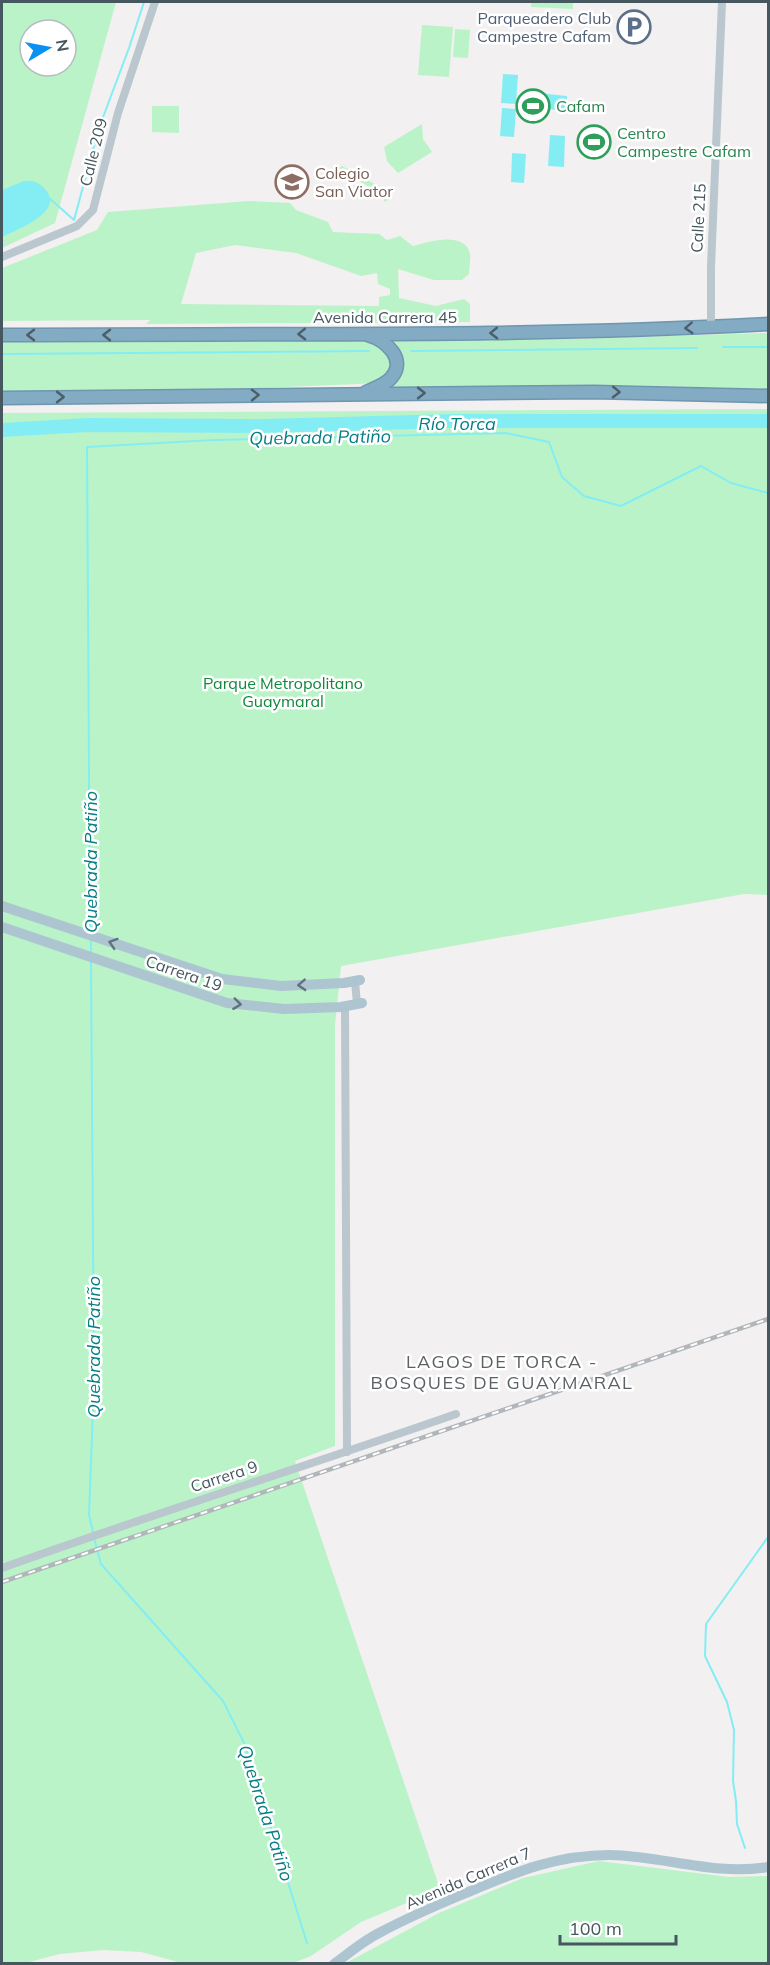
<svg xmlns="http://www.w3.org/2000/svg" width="770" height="1965" font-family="Mulish,sans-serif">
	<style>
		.green { fill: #bbf3c8; fill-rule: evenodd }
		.water { fill: #84edf4 }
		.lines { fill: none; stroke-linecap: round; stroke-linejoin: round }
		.stream { stroke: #84edf4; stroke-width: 2 }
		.river { stroke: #84edf4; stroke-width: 14 }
		.highway-casing { stroke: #6e96af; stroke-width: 15 }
		.minor { stroke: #bac7ce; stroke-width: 8 }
		.major { stroke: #adc4d1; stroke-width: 10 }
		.highway { stroke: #83abc3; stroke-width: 12 }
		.rail-casing { stroke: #b1b6bb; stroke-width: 4.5 }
		.rail { stroke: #fff; stroke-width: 2; stroke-dasharray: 7; stroke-linecap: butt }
		.oneway { stroke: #4c5f69 }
		.oneway2 { stroke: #60727c }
		.labels { text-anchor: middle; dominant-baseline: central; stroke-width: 5; stroke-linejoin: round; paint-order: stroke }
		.service-label { font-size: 16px; fill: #4e5e75; stroke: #fff; text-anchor: end }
		.leisure-label { font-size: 16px; fill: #27864d; stroke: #fff; text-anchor: start }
		.street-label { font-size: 16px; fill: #46575f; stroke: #fff }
		.education-label { font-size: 16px; fill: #785e54; stroke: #fff; text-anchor: start }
		.park-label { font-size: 16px; fill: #0f883a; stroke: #fff }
		.water-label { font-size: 18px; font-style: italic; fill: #057e86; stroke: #fff }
		.neighbourhood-label { font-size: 18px; letter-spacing: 1.5px; fill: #5b6165; stroke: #fff }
	</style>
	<rect width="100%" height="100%" fill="#f2f0f0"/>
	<g class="green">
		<path d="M2 2H116L55 223 2 248ZM30 30H66V66H30Z"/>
		<path d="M531 2H573V9L531 7Z"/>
		<path d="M422 25 453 27 449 77 418 75Z"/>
		<path d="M455 29 470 30 468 58 453 57Z"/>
		<path d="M152 106H179V133L152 132Z"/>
		<path d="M422 124 423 139 432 152 398 173 387 161 384 147Z"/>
		<path d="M342 166 391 193 390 199 384 202 383 195 344 172 345 177 340 176 338 168Z"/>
		<path d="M249 201 290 203 296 210 328 222 333 232 379 234 387 240 400 236 413 246C427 242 465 230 470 254 471 259 469 268 469 274L462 280H434L398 269 399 298 436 306 464 299 470 304V322L146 324 150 320 2 321V268L97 230 108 212ZM235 245 296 253 361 276 377 273 378 284 390 289V295L379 297V306L181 304 196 253Z"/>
		<path d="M768 333V389L627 385 387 390 397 378 388 340 569 339Z"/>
		<path d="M358 340 378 342 393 362 386 379 374 383 359 384 209 390 2 392V341Z"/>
		<path d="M768 409V895L744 894 341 966 335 1025V1446L295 1461 440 1889 361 1922 311 1956 293 1963H182L141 1952 104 1950 60 1954 25 1963H2V413Z"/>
		<path d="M599 1861 729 1877 768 1876V1963H346L439 1913 523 1878Z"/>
	</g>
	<g class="water">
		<path d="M503 74 518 75 516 104 501 103Z"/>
		<path d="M538 93 567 96 566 111 537 108Z"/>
		<path d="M502 108 516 109 514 137 500 136Z"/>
		<path d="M550 135 565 136 564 167 548 166Z"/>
		<path d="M512 153 526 154 524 183 511 182Z"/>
		<path d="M24 181C32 180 39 182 45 189 66 212 16 230 2 237V190Z"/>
	</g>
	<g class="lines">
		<g class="stream">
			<path d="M49 198 74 220 99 128 129 48 144 2"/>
			<path d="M723 347H768"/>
			<path d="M411 351 697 348"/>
			<path d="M2 354 369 351"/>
			<path d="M90 933 87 447 214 440 506 433 549 442 562 477 584 496 621 506 701 466 731 483 768 493"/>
			<path d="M91 938V954"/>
			<path d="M91 962 94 1383 89 1515 93 1532"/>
			<path d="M94 1538 101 1564 223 1701 245 1745 307 1943"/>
			<path d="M745 1848 737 1824 736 1801 733 1781 734 1730 727 1702 705 1656 706 1624 768 1537"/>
		</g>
		<path class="river" d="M2 430 88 425 264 426 451 421H768"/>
		<g class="highway-casing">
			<g id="highway">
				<path d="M2 335C257 333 513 338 768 324"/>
				<path d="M366 392C375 388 385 385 391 378 408 359 385 340 368 335"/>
				<path d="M2 398 594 392 768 396"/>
			</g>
		</g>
		<g class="minor">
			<path d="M2 257 77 226 93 210 118 113 155 2"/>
			<path d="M711 327V267L722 2"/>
			<path d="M355 981 357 1004"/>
			<path d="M345 1006 347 1452"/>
			<path d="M2 1568C152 1514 305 1467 456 1414"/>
		</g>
		<g class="major">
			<path d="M2 906 222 979 281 986 344 983 360 980"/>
			<path d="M2 927 227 1003 284 1009 341 1007 362 1003"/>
			<path d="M334 1964C349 1953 363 1941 379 1933 407 1918 437 1905 466 1893 516 1872 555 1855 610 1855 664 1856 715 1876 768 1867"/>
		</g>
		<use href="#highway" class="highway"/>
		<g class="rail-casing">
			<path id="rail" d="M2 1582 768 1319"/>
		</g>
		<use href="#rail" class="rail"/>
	</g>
	<defs><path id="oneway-chevron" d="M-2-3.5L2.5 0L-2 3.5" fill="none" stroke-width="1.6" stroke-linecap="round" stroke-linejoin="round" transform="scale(1.5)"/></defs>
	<g class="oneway">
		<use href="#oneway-chevron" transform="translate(689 328) rotate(177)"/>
		<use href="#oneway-chevron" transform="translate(494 333) rotate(179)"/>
		<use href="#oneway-chevron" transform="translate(302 334) rotate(179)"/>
		<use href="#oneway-chevron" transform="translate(31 335) rotate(180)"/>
		<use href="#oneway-chevron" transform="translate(107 335) rotate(-180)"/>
		<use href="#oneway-chevron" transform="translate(616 392) rotate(1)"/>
		<use href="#oneway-chevron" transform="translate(421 393)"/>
		<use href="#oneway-chevron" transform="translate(255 395) rotate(-1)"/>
		<use href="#oneway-chevron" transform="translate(60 397)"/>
	</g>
	<g class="oneway2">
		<use href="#oneway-chevron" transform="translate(113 943) rotate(-162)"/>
		<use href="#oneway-chevron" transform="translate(302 985) rotate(177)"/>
		<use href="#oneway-chevron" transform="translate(237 1004) rotate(7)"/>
	</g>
	<defs>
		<g id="parking-ring" transform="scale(1.725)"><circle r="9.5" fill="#fff" stroke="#5c6f8a" stroke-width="1.5"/><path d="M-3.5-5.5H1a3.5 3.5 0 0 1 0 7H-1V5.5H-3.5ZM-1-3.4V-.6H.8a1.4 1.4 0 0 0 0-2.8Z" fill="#5c6f8a"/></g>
		<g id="stadium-ring" transform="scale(1.725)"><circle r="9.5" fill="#fff" stroke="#2e9e5b" stroke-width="1.5"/><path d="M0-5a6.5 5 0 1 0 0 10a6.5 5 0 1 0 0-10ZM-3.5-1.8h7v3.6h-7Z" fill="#2e9e5b"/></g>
		<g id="school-ring" transform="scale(1.725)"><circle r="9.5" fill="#fff" stroke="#8d6e63" stroke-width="1.5"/><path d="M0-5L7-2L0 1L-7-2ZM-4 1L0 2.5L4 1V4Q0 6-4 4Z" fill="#8d6e63"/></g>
	</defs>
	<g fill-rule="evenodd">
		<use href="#parking-ring" x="634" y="27"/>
		<use href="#stadium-ring" x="533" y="106"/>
		<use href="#stadium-ring" x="594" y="142"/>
		<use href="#school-ring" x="292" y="182"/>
	</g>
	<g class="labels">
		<g class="service-label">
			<text x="611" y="18">Parqueadero Club<tspan x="611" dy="18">Campestre Cafam</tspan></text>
		</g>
		<g class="leisure-label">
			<text x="556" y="106">Cafam</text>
			<text x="617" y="133">Centro<tspan x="617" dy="18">Campestre Cafam</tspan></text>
		</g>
		<g class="street-label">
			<text transform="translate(93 152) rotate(-76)">Calle 209</text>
			<text transform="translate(698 218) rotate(-87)">Calle 215</text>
			<text x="385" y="317">Avenida Carrera 45</text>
			<text transform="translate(184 973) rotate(19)">Carrera 19</text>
			<text transform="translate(224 1476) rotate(-18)">Carrera 9</text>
			<text transform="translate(468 1878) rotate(-23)">Avenida Carrera 7</text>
		</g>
		<g class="education-label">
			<text x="315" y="173">Colegio<tspan x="315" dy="18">San Viator</tspan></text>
		</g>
		<g class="park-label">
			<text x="283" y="683">Parque Metropolitano<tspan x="283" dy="18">Guaymaral</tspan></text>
		</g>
		<g class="water-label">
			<text x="457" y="423">Río Torca</text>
			<text transform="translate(320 437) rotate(-1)">Quebrada Patiño</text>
			<text transform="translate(90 862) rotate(-90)">Quebrada Patiño</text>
			<text transform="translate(93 1347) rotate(-90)">Quebrada Patiño</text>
			<text transform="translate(266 1813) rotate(72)">Quebrada Patiño</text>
		</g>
		<g class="neighbourhood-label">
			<text x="502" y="1361">LAGOS DE TORCA -<tspan x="502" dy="21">BOSQUES DE GUAYMARAL</tspan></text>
		</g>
	</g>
	<rect width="770" height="1965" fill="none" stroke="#46575f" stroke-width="6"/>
	<g transform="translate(48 48) rotate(80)"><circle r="28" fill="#ffffff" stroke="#b5bcbf" stroke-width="1.5"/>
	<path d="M0-4.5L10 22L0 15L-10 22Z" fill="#0990f3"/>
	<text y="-9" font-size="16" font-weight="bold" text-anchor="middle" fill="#46575f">N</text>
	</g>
	<path d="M560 1935v9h116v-9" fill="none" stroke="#46575f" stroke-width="3"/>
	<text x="569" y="1935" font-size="18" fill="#46575f" stroke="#ffffff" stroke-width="4.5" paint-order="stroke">100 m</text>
</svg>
